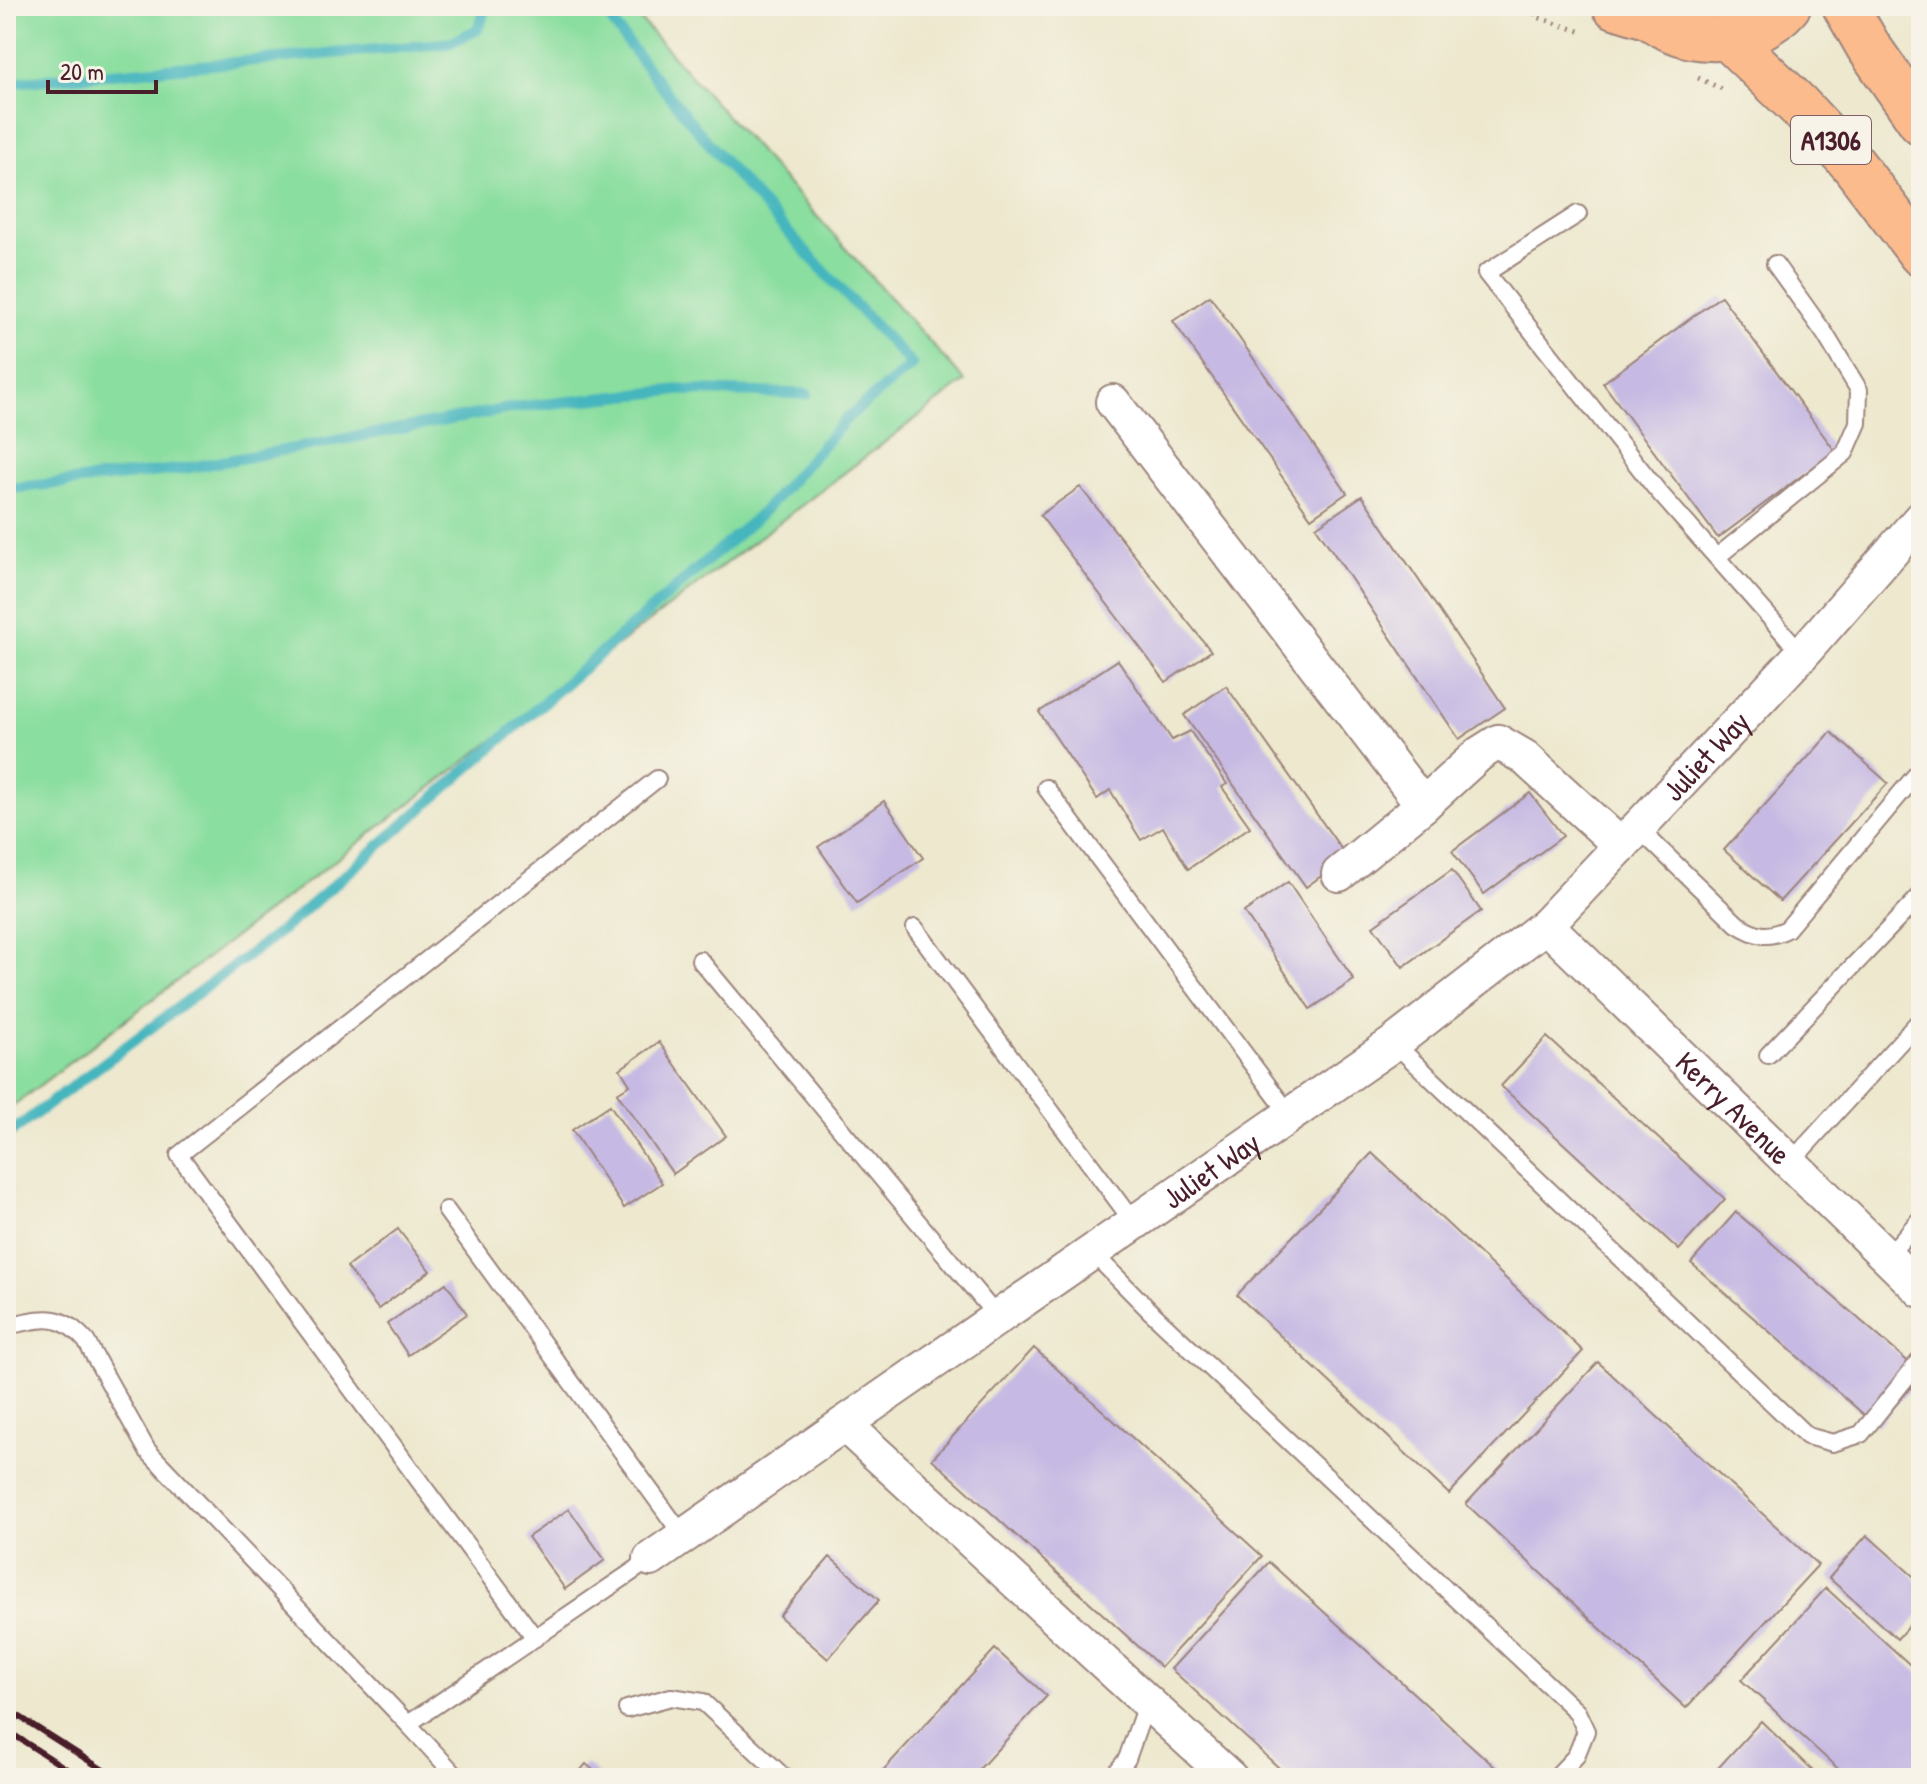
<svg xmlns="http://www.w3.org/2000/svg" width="1927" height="1784" font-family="'Patrick Hand',sans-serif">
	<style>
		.green { fill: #8ade9f; stroke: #6a7e65; stroke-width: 2 }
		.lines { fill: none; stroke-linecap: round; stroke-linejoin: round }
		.stream { stroke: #45b5be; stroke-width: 11 }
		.building { fill: #c6b9e3 }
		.lane-casing { stroke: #9c847c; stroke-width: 20 }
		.street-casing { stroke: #9c847c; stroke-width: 38 }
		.primary-casing { stroke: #9c847c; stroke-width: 48 }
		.highway-casing { stroke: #9c847c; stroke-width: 48 }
		.path { stroke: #9c847c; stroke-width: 5; stroke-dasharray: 2 6; stroke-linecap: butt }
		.lane { stroke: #fff; stroke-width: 16 }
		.street { stroke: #fff; stroke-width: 34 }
		.primary { stroke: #fbbb8c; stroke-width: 44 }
		.highway { stroke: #fbbb8c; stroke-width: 44 }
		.rail { stroke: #4a1f2b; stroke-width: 6 }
		.labels { text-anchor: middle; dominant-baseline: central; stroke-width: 8; stroke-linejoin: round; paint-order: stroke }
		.shield { fill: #f7f3e8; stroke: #7e5f64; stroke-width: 2 }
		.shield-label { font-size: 28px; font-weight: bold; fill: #4a1f2b }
		.street-label { font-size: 30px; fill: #4a1f2b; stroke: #f7f3e8 }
	</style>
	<rect width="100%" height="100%" fill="#f7f3e8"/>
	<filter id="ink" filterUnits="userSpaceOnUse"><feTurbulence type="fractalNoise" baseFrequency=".0125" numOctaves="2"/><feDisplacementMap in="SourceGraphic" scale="16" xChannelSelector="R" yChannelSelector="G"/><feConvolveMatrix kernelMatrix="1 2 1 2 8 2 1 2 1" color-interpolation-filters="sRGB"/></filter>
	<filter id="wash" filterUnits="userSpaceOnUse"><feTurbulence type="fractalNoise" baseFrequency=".006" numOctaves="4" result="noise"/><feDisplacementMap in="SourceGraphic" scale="32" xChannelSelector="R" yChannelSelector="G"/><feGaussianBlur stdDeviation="1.8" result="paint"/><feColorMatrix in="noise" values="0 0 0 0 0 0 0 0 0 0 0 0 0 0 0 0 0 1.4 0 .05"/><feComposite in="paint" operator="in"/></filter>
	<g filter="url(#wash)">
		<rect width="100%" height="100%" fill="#ede8ce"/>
		<path class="green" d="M6 6H628L965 381 6 1111Z"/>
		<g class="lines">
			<g class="stream">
				<path d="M6 83 449 43 477 30 483 17V6"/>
				<path d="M6 489 182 469 518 407 676 390 807 394"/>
				<path d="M6 1136 282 930 762 513 848 417 912 365C803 249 693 136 601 6"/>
			</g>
		</g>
		<g id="blocks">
			<g class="building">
				<path d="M1210 296 1347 493 1311 518 1173 321Z"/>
				<path d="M1721 296 1835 451 1718 538 1603 383Z"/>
				<path d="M1080 487 1211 651 1166 682 1040 515Z"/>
				<path d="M1362 496 1505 708 1459 739 1316 527Z"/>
				<path d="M1118 660 1172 740 1190 731 1227 784 1222 787 1250 827 1188 869 1163 827 1141 840 1110 790 1097 799 1039 712Z"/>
				<path d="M1226 686 1347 857 1306 887 1184 715Z"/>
				<path d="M1831 732 1888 783 1780 901 1724 850Z"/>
				<path d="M1530 793 1563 836 1484 894 1452 851Z"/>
				<path d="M884 801 923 858 857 903 818 847Z"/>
				<path d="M1452 870 1481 911 1403 967 1373 926Z"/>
				<path d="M1288 882 1354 980 1310 1009 1244 912Z"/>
				<path d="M1547 1037 1725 1199 1679 1250 1501 1086Z"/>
				<path d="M659 1042 726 1136 673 1174 617 1093 630 1085 620 1069Z"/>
				<path d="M610 1105 662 1183 624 1208 572 1130Z"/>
				<path d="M1372 1153 1583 1351 1449 1494 1237 1295Z"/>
				<path d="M1736 1212 1921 1373V1376L1877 1426 1691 1263Z"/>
				<path d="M398 1229 430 1271 378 1309 347 1267Z"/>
				<path d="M446 1283 467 1314 408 1355 387 1324Z"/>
				<path d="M1034 1348 1262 1556 1161 1667 932 1459Z"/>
				<path d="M1598 1362 1818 1565 1686 1708 1466 1504Z"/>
				<path d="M569 1509 605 1560 565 1589 528 1537Z"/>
				<path d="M1867 1535 1921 1583V1612L1897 1639 1829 1578Z"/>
				<path d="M830 1557 879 1600 828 1659 779 1616Z"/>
				<path d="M1269 1562 1507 1778H1290L1171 1669Z"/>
				<path d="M1826 1588 1921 1675V1778H1848L1741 1680Z"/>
				<path d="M995 1649 1047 1696 971 1778H876Z"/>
				<path d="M1761 1721 1820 1778H1709Z"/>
				<path d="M586 1764 603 1778H574Z"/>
			</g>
		</g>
	</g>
	<g filter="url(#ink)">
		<use href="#blocks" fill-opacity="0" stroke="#9c847c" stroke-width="2"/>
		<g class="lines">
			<g class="lane-casing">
				<g id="lane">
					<path d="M1578 214 1486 273 1657 490 1802 654"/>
					<path d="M1717 557 1845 453 1858 423 1859 390 1825 334 1775 264"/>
					<path d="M1046 788 1290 1115"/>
					<path d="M1638 828 1737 924C1756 936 1767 939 1787 929L1921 769"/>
					<path d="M915 928 1134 1223"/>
					<path d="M700 960 998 1318"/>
					<path d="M1394 1043 1807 1436 1833 1443 1861 1434 1921 1359"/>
					<path d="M1768 1055 1921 895"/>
					<path d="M1790 1163 1921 1019"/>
					<path d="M446 1210 684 1537"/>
					<path d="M1092 1252 1150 1311 1577 1712 1586 1731 1576 1756 1555 1778"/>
					<path d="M1887 1257 1921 1218"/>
					<path d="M6 1326C42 1319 59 1310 86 1341L147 1450 408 1724"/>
					<path d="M535 1638 179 1155 657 779"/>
					<path d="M627 1709 671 1697 703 1702 785 1778"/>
					<path d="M458 1778 408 1724 651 1559"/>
					<path d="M1112 1778 1127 1759 1147 1702"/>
				</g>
			</g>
			<g class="street-casing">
				<g id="street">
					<path d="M1113 402 1423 805"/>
					<path d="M1339 874 1423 805 1479 754 1498 742 1524 757 1621 846"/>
					<path id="s1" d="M1546 925 1921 1290"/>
					<path d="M651 1559 844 1424"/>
					<path id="s2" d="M1230 1778 844 1424 1394 1043 1546 925 1802 654 1921 518"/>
				</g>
			</g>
			<g class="primary-casing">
				<g id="primary">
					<path d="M1638 6C1676 48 1750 50 1788 6"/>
					<path d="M1845 6 1868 46 1921 122"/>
					<path d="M1728 38 1798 105 1852 163 1921 254"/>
				</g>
			</g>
			<g class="highway-casing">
				<path id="highway" d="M1615 6 1647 16"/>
			</g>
			<g class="path">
				<path d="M1536 6 1534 16 1585 33"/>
				<path d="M1698 78 1722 89"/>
			</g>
			<use href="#lane" class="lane"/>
			<use href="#street" class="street"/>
			<use href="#primary" class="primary"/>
			<use href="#highway" class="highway"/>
			<g class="rail">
				<path d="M6 1708 116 1778"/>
				<path d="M6 1730 81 1778"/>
			</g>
		</g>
	</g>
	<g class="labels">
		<rect class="shield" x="1791" y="116" width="80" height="48" rx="6"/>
		<g class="shield-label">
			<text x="1831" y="140">A1306</text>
		</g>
		<g class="street-label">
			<text stroke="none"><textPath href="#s2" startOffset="1618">Juliet Way</textPath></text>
			<text stroke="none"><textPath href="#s1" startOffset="262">Kerry Avenue</textPath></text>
			<text stroke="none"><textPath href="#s2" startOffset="970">Juliet Way</textPath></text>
		</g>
	</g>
	<rect width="1927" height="1784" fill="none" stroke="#f7f3e8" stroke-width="32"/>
	<path d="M48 80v12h108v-12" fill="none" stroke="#4a1f2b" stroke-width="4"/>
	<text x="60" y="80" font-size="24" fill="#4a1f2b" stroke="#f7f3e8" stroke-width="6" paint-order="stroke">20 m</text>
</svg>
